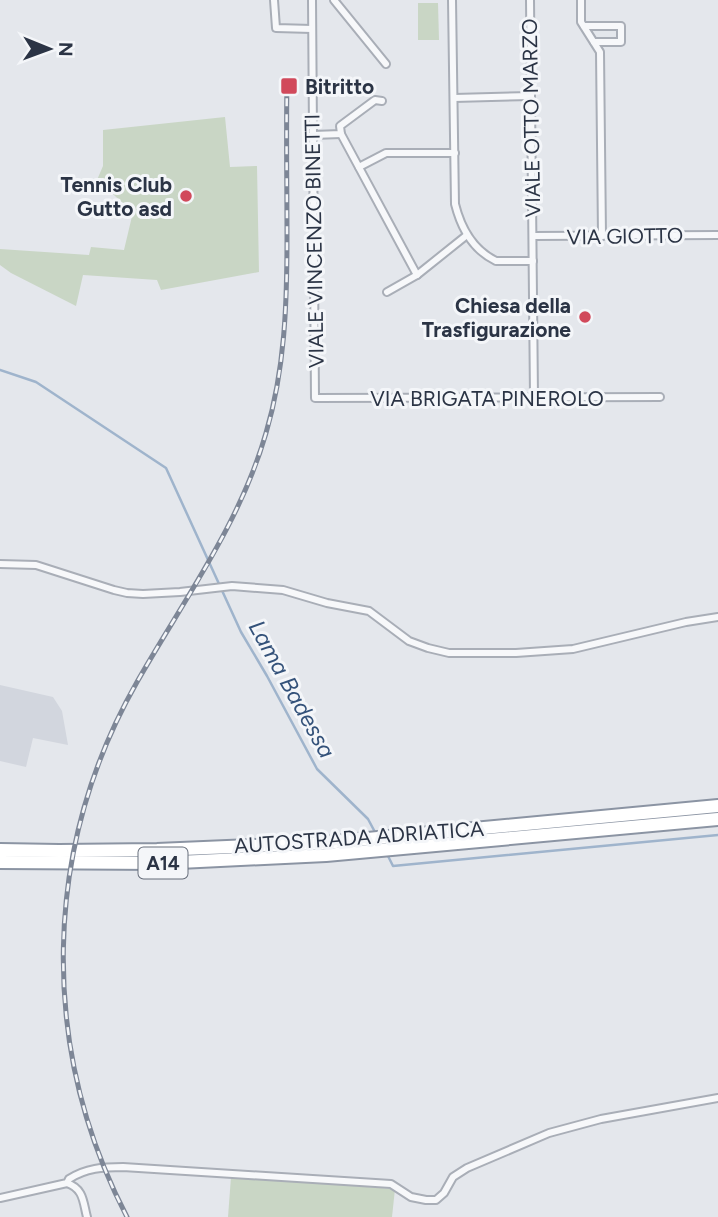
<svg xmlns="http://www.w3.org/2000/svg" width="718" height="1217" font-family="Figtree,sans-serif">
	<style>
		.built { fill: #d2d6de }
		.green { fill: #c9d6c5 }
		.lines { fill: none; stroke-linecap: round; stroke-linejoin: round }
		.stream { stroke: #9fb4cc; stroke-width: 2.5 }
		.minor-casing { stroke: #a9aeb7; stroke-width: 10 }
		.motorway-casing { stroke: #8b94a3; stroke-width: 16 }
		.minor { stroke: #f7f8fa; stroke-width: 6 }
		.motorway { stroke: #fff; stroke-width: 12 }
		.rail-casing { stroke: #7d8696; stroke-width: 5 }
		.rail { stroke: #f4f6f9; stroke-width: 2.5; stroke-dasharray: 8; stroke-linecap: butt }
		.poi-dot { fill: #d1495b; stroke: #f4f6f9; stroke-width: 2.5 }
		.labels { text-anchor: middle; dominant-baseline: central; stroke-width: 6; stroke-linejoin: round; paint-order: stroke }
		.shield { fill: #f4f6f9; stroke: #676e7b; stroke-width: 2 }
		.shield-label { font-size: 19px; font-weight: bold; fill: #2b3445 }
		.poi-label { font-size: 21px; font-weight: bold; fill: #2b3445; stroke: #f4f6f9; text-anchor: end }
		.street-label { font-size: 21px; fill: #2b3445; stroke: #f4f6f9 }
		.water-label { font-size: 23px; font-style: italic; fill: #34527a; stroke: #f4f6f9 }
	</style>
	<rect width="100%" height="100%" fill="#e4e7ec"/>
	<path class="built" d="M0 685 53 697 62 711 68 745 33 738 26 767 0 761Z"/>
	<g class="green">
		<path d="M418 3H438L439 40H418Z"/>
		<path d="M225 117 230 167 257 166 259 272 161 290 157 280 83 275 76 306 11 273 0 265V249L89 255 91 247 124 250 133 212 97 180 103 166V130Z"/>
		<path d="M231 1177 395 1189 392 1217H228Z"/>
	</g>
	<g class="lines">
		<g class="stream">
			<path d="M0 370 36 382 166 468 241 632 267 676 317 769 368 819 376 834"/>
			<path d="M386 852 393 866 718 835"/>
		</g>
		<g class="minor-casing">
			<g id="minor">
				<path d="M274 0 276 28 312 29"/>
				<path d="M312 0 315 398 660 397"/>
				<path d="M334 0 386 64"/>
				<path d="M452 0 455 204C461 228 473 250 496 261H533"/>
				<path d="M530 0 534 397"/>
				<path d="M581 0V22L600 52 602 236"/>
				<path d="M584 26H621V42H594"/>
				<path d="M454 98 531 96"/>
				<path d="M341 134 417 275"/>
				<path d="M313 135 341 134 340 126 375 100 382 101"/>
				<path d="M359 167 386 153H455"/>
				<path d="M533 236 718 235"/>
				<path d="M387 292 417 275 467 235"/>
				<path d="M0 564 36 565 114 590 127 593 143 594 180 592 232 586 283 590 327 603 369 611 409 641 428 648 449 653H516L573 649 686 622 718 617"/>
				<path d="M67 1183C84 1189 83 1202 87 1217"/>
				<path d="M0 1198 67 1183 69 1179C86 1168 103 1167 123 1167L391 1184 411 1197 426 1200H436L444 1193 453 1177 467 1168 549 1133 601 1119 718 1098"/>
			</g>
		</g>
		<g class="motorway-casing">
			<g id="motorway">
				<path d="M0 850 59 851 157 850 325 843 718 806"/>
				<path d="M0 862 159 863 326 855 718 819"/>
			</g>
		</g>
		<use href="#minor" class="minor"/>
		<use href="#motorway" class="motorway"/>
		<g class="rail-casing">
			<path id="rail" d="M127 1217C39 1047 42 849 137 682 183 601 240 524 266 433 285 369 287 303 287 237 287 185 286 133 287 81"/>
		</g>
		<use href="#rail" class="rail"/>
	</g>
	<g class="poi-dot">
		<rect x="280" y="77" width="18" height="18" rx="3.5"/>
		<circle cx="186" cy="196" r="7"/>
		<circle cx="585" cy="317" r="7"/>
	</g>
	<g class="labels">
		<rect class="shield" x="138.5" y="847.5" width="49" height="31" rx="5"/>
		<g class="shield-label">
			<text x="163" y="863">A14</text>
		</g>
		<g class="poi-label">
			<text x="305" y="86" text-anchor="start">Bitritto</text>
			<text x="172" y="184">Tennis Club<tspan x="172" dy="24">Gutto asd</tspan></text>
			<text x="571" y="305">Chiesa della<tspan x="571" dy="24">Trasfigurazione</tspan></text>
		</g>
		<g class="street-label">
			<text transform="translate(531 118) rotate(-91)">VIALE OTTO MARZO</text>
			<text transform="translate(625 236) rotate(-1)">VIA GIOTTO</text>
			<text transform="translate(314 241) rotate(-91)">VIALE VINCENZO BINETTI</text>
			<text x="487" y="398">VIA BRIGATA PINEROLO</text>
			<text transform="translate(359 837) rotate(-4)">AUTOSTRADA ADRIATICA</text>
		</g>
		<g class="water-label">
			<text transform="translate(292 689) rotate(61)">Lama Badessa</text>
		</g>
	</g>
	<g transform="translate(49 49) rotate(91)" stroke="#f4f6f9" stroke-width="5" paint-order="stroke">
	<path d="M0-5L12 26L0 18L-12 26Z" fill="#2b3445"/>
	<text y="-10" font-size="19" font-weight="bold" text-anchor="middle" fill="#2b3445">N</text>
	</g>
</svg>
